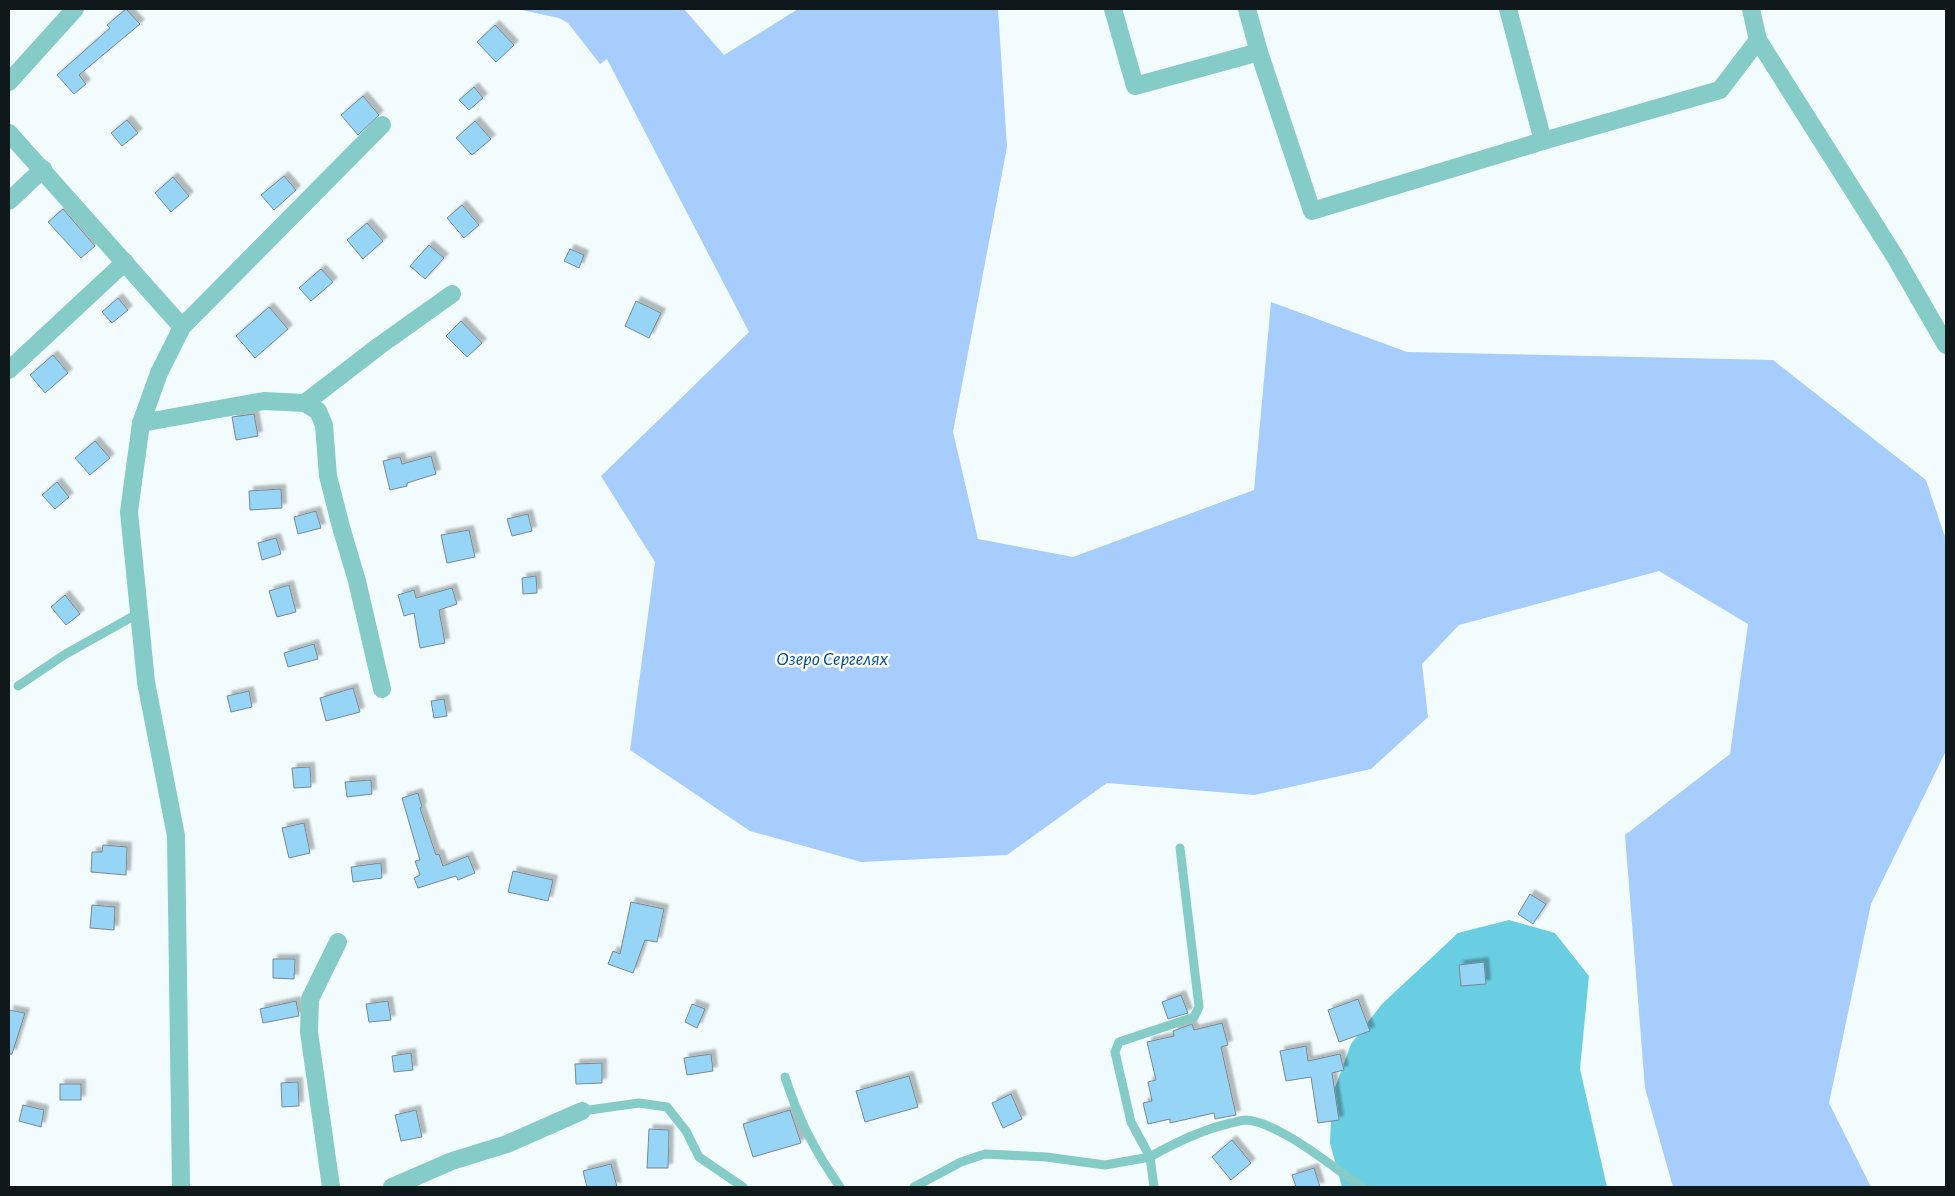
<svg xmlns="http://www.w3.org/2000/svg" width="1955" height="1196" font-family="'Alegreya Sans',sans-serif">
	<style>
		.forest { fill: #6acee3 }
		.water { fill: #a6cdfc }
		.building { fill: #97d5f6; stroke: #778993; filter: url(#shadow) }
		.lines { fill: none; stroke-linecap: round; stroke-linejoin: round }
		.service { stroke: #85cbc8; stroke-width: 9 }
		.minor { stroke: #85cbc8; stroke-width: 18 }
		.labels { text-anchor: middle; dominant-baseline: central; stroke-width: 5; stroke-linejoin: round; paint-order: stroke }
		.water-label { font-size: 20px; font-style: italic; fill: #034e91; stroke: #fff }
	</style>
	<defs>
		<filter id="shadow"><feDropShadow dx="4.5" dy="-4.5" stdDeviation="1" flood-color="#0004"/></filter>
	</defs>
	<rect width="100%" height="100%" fill="#f2fcfe"/>
	<path class="forest" d="M1509 920 1555 933 1589 976 1580 1069 1607 1187H1342L1330 1143 1332 1096 1351 1044 1382 1004 1458 933Z"/>
	<path class="water" d="M517 9H684L724 55 798 9H998L1007 147 953 432 978 539 1073 557 1254 490 1271 302 1407 352 1773 360 1926 480 1946 540V751L1871 904 1829 1103 1871 1187H1673L1645 1088 1625 835 1730 754 1748 624 1659 571 1459 625 1422 664 1428 717 1371 769 1254 795 1107 783 1007 855 861 862 750 831 630 750 655 562 601 476 749 332 607 59 600 64 568 23 559 18Z"/>
	<g class="building">
		<path d="M126 9 140 24 79 75 86 84 74 94 57 75 110 28 107 25Z"/>
		<path d="M495 25 514 45 496 62 477 42Z"/>
		<path d="M474 87 483 98 469 110 459 100Z"/>
		<path d="M363 96 379 115 358 135 341 115Z"/>
		<path d="M127 120 138 133 122 146 111 133Z"/>
		<path d="M475 121 491 139 472 155 456 138Z"/>
		<path d="M284 176 296 190 274 210 261 195Z"/>
		<path d="M173 177 189 196 171 212 155 193Z"/>
		<path d="M462 205 479 225 464 238 447 218Z"/>
		<path d="M63 209 95 246 81 258 48 222Z"/>
		<path d="M367 223 383 241 363 259 347 240Z"/>
		<path d="M429 245 444 258 425 279 410 266Z"/>
		<path d="M570 249 584 255 579 268 564 261Z"/>
		<path d="M321 269 333 282 311 301 299 288Z"/>
		<path d="M118 298 128 310 112 323 102 312Z"/>
		<path d="M636 301 661 313 649 338 625 326Z"/>
		<path d="M269 307 288 329 255 358 236 336Z"/>
		<path d="M461 321 482 343 467 357 446 336Z"/>
		<path d="M53 355 68 373 45 393 30 375Z"/>
		<path d="M254 414 258 436 236 440 232 417Z"/>
		<path d="M95 441 110 458 90 475 75 458Z"/>
		<path d="M431 456 436 474 407 483V486L390 490 383 461 400 457 402 464Z"/>
		<path d="M57 482 69 497 55 509 42 495Z"/>
		<path d="M281 489 282 508 250 510 249 491Z"/>
		<path d="M316 511 321 528 298 534 294 517Z"/>
		<path d="M528 514 532 531 512 536 507 519Z"/>
		<path d="M469 530 475 557 447 563 441 535Z"/>
		<path d="M276 538 281 554 262 560 258 543Z"/>
		<path d="M536 576 537 593 523 594 522 578Z"/>
		<path d="M289 585 296 612 277 617 269 591Z"/>
		<path d="M452 588 457 604 439 610 445 643 420 648 414 613 404 616 398 595 414 590 416 598Z"/>
		<path d="M65 595 80 614 66 625 51 607Z"/>
		<path d="M314 644 318 659 288 667 284 653Z"/>
		<path d="M353 688 360 712 326 721 320 698Z"/>
		<path d="M249 691 252 707 231 712 227 696Z"/>
		<path d="M444 699 447 716 434 718 431 701Z"/>
		<path d="M310 767 311 787 294 788 292 768Z"/>
		<path d="M371 780 372 794 347 797 345 782Z"/>
		<path d="M418 793 422 807 420 808 436 855 439 854 443 866 468 856 475 873 458 880 456 876 418 888 414 878 420 875 415 861 420 860 402 798Z"/>
		<path d="M304 823 310 853 289 858 282 828Z"/>
		<path d="M103 845 127 847 126 875 91 872 92 852H102Z"/>
		<path d="M381 863 382 878 353 882 351 867Z"/>
		<path d="M513 871 553 880 548 901 508 892Z"/>
		<path d="M1530 894 1546 904 1533 924 1518 914Z"/>
		<path d="M631 902 664 909 657 942 645 940 633 973 608 964 613 951 620 954Z"/>
		<path d="M92 905 115 907 114 930 90 928Z"/>
		<path d="M273 959H295L294 979 273 978Z"/>
		<path d="M1484 962 1486 984 1461 986 1459 965Z"/>
		<path d="M1181 995 1188 1013 1168 1019 1162 1002Z"/>
		<path d="M1358 999 1370 1031 1339 1042 1328 1010Z"/>
		<path d="M296 1001 299 1016 263 1023 260 1009Z"/>
		<path d="M388 1001 391 1020 369 1022 366 1004Z"/>
		<path d="M692 1004 705 1009 697 1028 685 1022Z"/>
		<path d="M9 1010 25 1013 12 1054H9Z"/>
		<path d="M1222 1023 1228 1045 1221 1047 1236 1115 1215 1119 1214 1113 1170 1123V1119L1148 1124 1143 1103 1152 1101 1148 1082 1156 1080 1147 1042 1174 1036 1173 1031 1192 1024 1194 1030Z"/>
		<path d="M1306 1046 1308 1061 1340 1054 1344 1070 1332 1073 1339 1120 1318 1123 1311 1077 1286 1081 1280 1051Z"/>
		<path d="M411 1053 413 1070 394 1072 392 1056Z"/>
		<path d="M711 1054 713 1071 687 1075 684 1058Z"/>
		<path d="M602 1063V1083L576 1084 575 1064Z"/>
		<path d="M909 1076 918 1107 865 1122 856 1091Z"/>
		<path d="M298 1082 299 1106 282 1107 281 1083Z"/>
		<rect x="60" y="1084" width="21" height="16"/>
		<path d="M1011 1094 1022 1119 1003 1128 992 1103Z"/>
		<path d="M23 1105 44 1110 41 1127 19 1121Z"/>
		<path d="M416 1110 422 1137 401 1141 395 1115Z"/>
		<path d="M790 1110 801 1143 753 1157 743 1124Z"/>
		<path d="M649 1129 669 1130 668 1168H647Z"/>
		<path d="M1232 1140 1251 1163 1231 1180 1212 1157Z"/>
		<path d="M611 1164 617 1187H587L583 1171Z"/>
		<path d="M1314 1168 1320 1187H1296L1292 1175Z"/>
	</g>
	<g class="lines">
		<g class="service">
			<path d="M18 686 64 655 139 613"/>
			<path d="M785 1077C799 1120 814 1150 840 1187"/>
			<path d="M582 1111 639 1103 667 1107 686 1131 699 1157 743 1187"/>
			<path d="M914 1187 961 1162 985 1154 1046 1157 1105 1165 1150 1157 1131 1122 1115 1052 1119 1042 1194 1017 1199 1007 1180 848"/>
			<path d="M1154 1187 1150 1157C1176 1142 1201 1130 1231 1123 1236 1122 1242 1120 1246 1120 1279 1122 1334 1168 1362 1187"/>
		</g>
		<g class="minor">
			<path d="M1113 9 1135 86 1259 52"/>
			<path d="M1247 9 1259 52 1312 211 1543 141 1720 90 1758 40"/>
			<path d="M1508 9 1543 141"/>
			<path d="M1751 9 1758 40 1894 255 1946 345"/>
			<path d="M9 82 75 9"/>
			<path d="M9 133 182 327"/>
			<path d="M9 201 43 169"/>
			<path d="M9 370 125 262"/>
			<path d="M305 403 318 411 324 425 328 476 341 527 357 581 382 689"/>
			<path d="M141 423 264 401 305 403 379 346 452 294"/>
			<path d="M181 1187 176 836 146 682 129 512 141 423 159 373 182 327 382 125"/>
			<path d="M331 1187 309 1032 310 999 338 942"/>
			<path d="M392 1187 452 1161 507 1144 582 1111"/>
		</g>
	</g>
	<g class="labels">
		<g class="water-label">
			<text x="832" y="659">Озеро Сергелях</text>
		</g>
	</g>
	<rect width="1955" height="1196" fill="none" stroke="#0f181a" stroke-width="20"/>
</svg>
